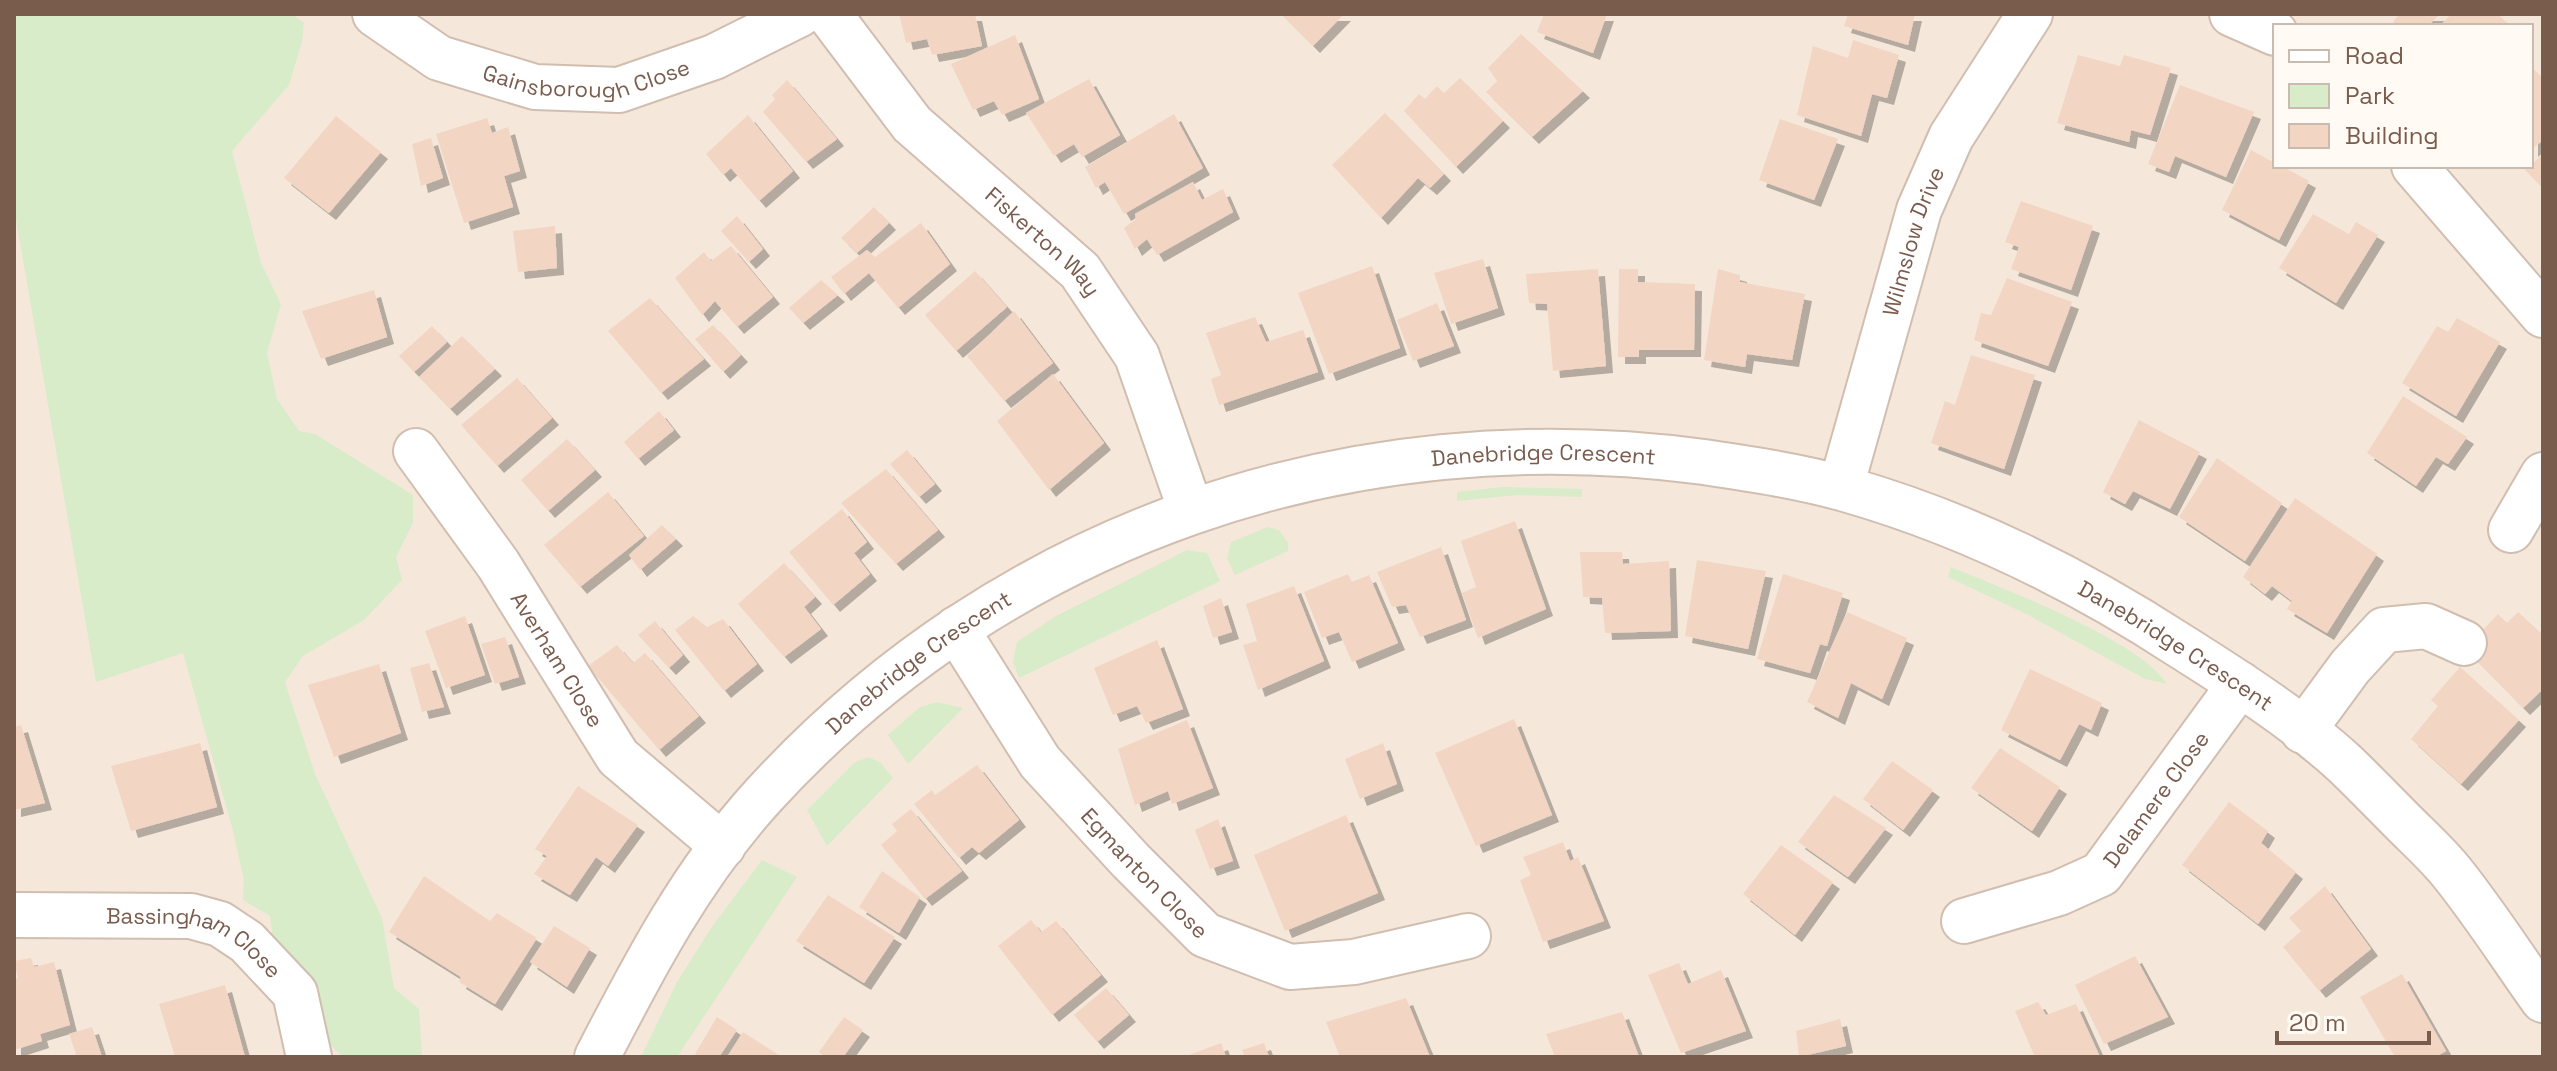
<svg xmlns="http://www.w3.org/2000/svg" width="2557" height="1071" font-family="'Space Grotesk',sans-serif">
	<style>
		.residential { fill: #f5e8da; fill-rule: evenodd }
		.green { fill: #d8ecc9 }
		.building { fill: #f3d5c3; filter: url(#shadow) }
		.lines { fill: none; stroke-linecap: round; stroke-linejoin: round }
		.minor-casing { stroke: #d1beb0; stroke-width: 48 }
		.minor { stroke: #fff; stroke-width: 44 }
		.labels { text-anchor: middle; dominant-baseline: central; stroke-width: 7; stroke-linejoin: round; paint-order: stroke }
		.street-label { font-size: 22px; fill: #7a5c4d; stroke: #fffaf3 }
	</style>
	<defs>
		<filter id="shadow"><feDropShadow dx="7" dy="7" stdDeviation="0" flood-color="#0004"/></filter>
	</defs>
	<rect width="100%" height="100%" fill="#fdf6ec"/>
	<path class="residential" d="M14 14H2543V1057H14ZM2275 26H2531V166H2275Z"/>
	<g class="green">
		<path d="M14 14H292L304 23 302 42 289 85 232 151 261 263 281 304 267 353 277 399 299 431 315 434 413 495V523L396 557 402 580 364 620 303 656 285 682 315 774 382 918 394 988 419 1009 422 1057H343L314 1030 273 940 270 916 243 900 244 880 232 827 183 653 96 682 14 208Z"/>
		<path d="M1502 487 1582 489V497L1518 495 1457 501V492Z"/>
		<path d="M1268 527 1279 530 1288 543V551L1235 575 1227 558 1231 542Z"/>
		<path d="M1187 550 1207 553 1220 581 1019 678 1013 662 1017 642 1056 616Z"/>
		<path d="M1951 567C2003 589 2138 639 2167 684L2145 679 2026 614 1948 577Z"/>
		<path d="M937 702 963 708 908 764 888 735 920 707Z"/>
		<path d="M869 757 881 763 893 778 827 846 807 810 855 762Z"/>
		<path d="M762 860 797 877 677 1057H641L677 982 711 928Z"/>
	</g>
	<g class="building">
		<path d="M899 14H975L982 46 932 55 927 39 906 43Z"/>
		<path d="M1281 14H1344L1313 46Z"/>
		<path d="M1544 14H1607L1593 53 1537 32Z"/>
		<path d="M1848 14H1915L1908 45 1844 26Z"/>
		<path d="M2399 14H2440L2428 26H2397L2393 22Z"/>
		<path d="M2451 14H2498L2510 26H2440Z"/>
		<path d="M1521 34 1583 91 1532 137 1486 92 1497 81 1488 68Z"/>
		<path d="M1015 35 1039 99 1002 115 994 101 973 110 951 64Z"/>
		<path d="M1853 40 1899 55 1887 98 1872 94 1861 136 1797 115 1813 46 1848 58Z"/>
		<path d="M2078 55 2120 66 2124 55 2171 68 2150 135 2131 130 2129 142 2057 123Z"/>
		<path d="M2531 67 2543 78V140L2531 150Z"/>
		<path d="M1460 78 1503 121 1456 167 1404 111 1419 94 1425 99 1437 86 1444 93Z"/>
		<path d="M1089 79 1120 135 1082 157 1074 144 1054 156 1026 113Z"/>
		<path d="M787 80 837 139 806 162 763 112 775 99 772 95Z"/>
		<path d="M2180 85 2254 112 2226 177 2175 156 2169 172 2148 164Z"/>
		<path d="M1385 113 1444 174 1430 188 1418 178 1381 218 1332 165Z"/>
		<path d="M1174 114 1203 168 1124 214 1105 182 1096 188 1085 167Z"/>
		<path d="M748 115 793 171 759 201 731 168 723 175 706 154Z"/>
		<path d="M336 116 381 152 329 213 284 178Z"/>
		<path d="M487 118 492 133 508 127 520 171 504 176 513 207 464 223 436 134Z"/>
		<path d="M1780 119 1838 139 1814 200 1759 180Z"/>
		<path d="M431 138 443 178 421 186 412 144Z"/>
		<path d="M2251 150 2275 163V166H2282L2309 181 2279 240 2222 210Z"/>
		<path d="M2543 154V188L2525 170Z"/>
		<path d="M1193 182 1202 200 1223 189 1233 212 1157 255 1147 239 1135 249 1124 228 1136 219 1135 214Z"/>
		<path d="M2021 201 2093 226 2071 290 2011 269 2019 247 2005 242Z"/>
		<path d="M874 207 889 223 857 253 841 238Z"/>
		<path d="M2313 214 2349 234 2356 222 2378 235 2336 303 2279 268Z"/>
		<path d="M737 216 763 249 749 262 721 231Z"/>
		<path d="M921 223 950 264 898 308 869 273 844 294 831 277 867 250 875 257Z"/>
		<path d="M555 226 557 268 518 272 513 231Z"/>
		<path d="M731 246 773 297 737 327 715 301 702 315 675 278 704 252 711 261Z"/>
		<path d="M1483 259 1498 308 1451 324 1434 273Z"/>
		<path d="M1372 266 1400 348 1329 374 1298 293Z"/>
		<path d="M1598 269 1606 366 1553 371 1547 304 1529 303 1526 274Z"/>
		<path d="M1619 269H1638V282L1695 284 1694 350H1639V357H1618Z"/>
		<path d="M1718 269 1740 275V282L1805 294 1792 360 1747 354 1745 367 1704 360Z"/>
		<path d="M975 271 1007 307 956 351 925 315Z"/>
		<path d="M2007 278 2072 302 2048 366 1974 340 1981 313 1991 315Z"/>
		<path d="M821 280 838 295 803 323 789 308Z"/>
		<path d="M374 290 387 337 321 359 302 311Z"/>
		<path d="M650 298 704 359 661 393 608 331Z"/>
		<path d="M1437 303 1454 346 1413 361 1397 320Z"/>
		<path d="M1014 311 1053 363 1004 401 967 356Z"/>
		<path d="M1255 317 1266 342 1303 330 1318 372 1219 405 1211 379 1221 375 1206 333Z"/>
		<path d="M2457 318 2500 342 2456 416 2402 383 2437 326 2448 332Z"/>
		<path d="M713 325 741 355 723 372 695 339Z"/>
		<path d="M432 326 447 342 414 372 399 356Z"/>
		<path d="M462 336 495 369 450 409 419 377Z"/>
		<path d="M1971 355 2035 375 2004 469 1931 443 1945 401 1955 405Z"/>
		<path d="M1053 374 1104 443 1049 490 997 421Z"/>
		<path d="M517 378 552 418 497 466 461 425Z"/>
		<path d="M2403 396 2467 437 2448 464 2436 457 2416 486 2367 453Z"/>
		<path d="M659 411 674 430 638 459 624 442Z"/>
		<path d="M2139 420 2200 452 2170 509 2133 491 2125 504 2103 492Z"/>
		<path d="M567 439 595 470 548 511 521 480Z"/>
		<path d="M907 450 935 484 919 497 890 464Z"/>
		<path d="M2217 458 2282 503 2245 561 2179 517Z"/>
		<path d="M886 469 938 530 896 564 841 503Z"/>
		<path d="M608 492 644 536 580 587 544 545Z"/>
		<path d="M2295 498 2377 554 2327 633 2287 609 2292 601 2272 586 2265 594 2243 577Z"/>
		<path d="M842 509 867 542 854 553 870 574 833 605 789 552Z"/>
		<path d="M1515 521 1546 609 1478 638 1462 593 1476 587 1461 541Z"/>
		<path d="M662 525 676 539 640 570 629 555Z"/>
		<path d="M1441 547 1466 620 1420 637 1406 605 1392 607 1377 572Z"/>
		<path d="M1580 552H1622L1623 564 1669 561 1671 631 1605 633 1602 598 1583 597Z"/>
		<path d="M1697 560 1766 571 1748 649 1685 636Z"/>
		<path d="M784 563 815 597 804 607 821 629 784 657 738 604Z"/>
		<path d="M1348 574 1352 582 1369 575 1398 643 1352 662 1339 632 1322 638 1304 592Z"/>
		<path d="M1783 574 1843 593 1827 646 1820 644 1810 673 1757 659Z"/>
		<path d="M1294 586 1324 661 1258 690 1243 645 1257 641 1246 604Z"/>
		<path d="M1221 598 1232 632 1213 638 1203 606Z"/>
		<path d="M1847 612 1907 638 1882 699 1851 683 1838 718 1807 702Z"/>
		<path d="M2518 612 2543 635V689L2523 708 2465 649 2498 614 2507 623Z"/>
		<path d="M465 616 485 675 446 688 425 631Z"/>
		<path d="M693 616 707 627 723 619 757 664 724 691 675 630Z"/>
		<path d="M655 621 683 655 669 668 638 635Z"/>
		<path d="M505 637 519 677 495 684 481 644Z"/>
		<path d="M1157 640 1183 709 1146 723 1137 706 1113 715 1094 668Z"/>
		<path d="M617 645 633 663 645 653 699 716 659 750 588 666Z"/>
		<path d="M429 663 444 707 422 712 410 668Z"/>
		<path d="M379 664 401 733 334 757 308 685Z"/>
		<path d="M2460 667 2519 720 2461 784 2411 739 2438 706 2431 700Z"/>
		<path d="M2030 669 2102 703 2091 730 2079 724 2060 760 2001 730Z"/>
		<path d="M1514 719 1552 815 1476 846 1435 753Z"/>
		<path d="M1187 720 1213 788 1172 804 1168 791 1135 805 1118 749Z"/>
		<path d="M21 725 45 803 14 810V727Z"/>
		<path d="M200 743 217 807 131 831 111 766Z"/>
		<path d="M1383 743 1397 784 1360 799 1345 759Z"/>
		<path d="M2000 748 2060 787 2032 831 1971 788Z"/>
		<path d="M1892 761 1933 790 1903 830 1863 799Z"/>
		<path d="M977 765 1019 820 979 853 972 847 959 858 914 804 932 790 935 795Z"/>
		<path d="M578 786 638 825 608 866 596 857 570 895 534 874 547 856 535 849Z"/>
		<path d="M1834 795 1886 828 1848 877 1798 842Z"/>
		<path d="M2229 802 2268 831 2261 843 2296 872 2258 924 2182 865Z"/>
		<path d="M911 809 962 871 925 899 881 845 897 831 892 824Z"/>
		<path d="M1346 815 1378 893 1285 931 1254 855Z"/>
		<path d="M1218 819 1233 861 1210 869 1195 830Z"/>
		<path d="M1563 842 1570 861 1578 857 1604 921 1543 942 1520 880 1531 875 1523 857Z"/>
		<path d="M1781 845 1833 882 1795 935 1743 894Z"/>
		<path d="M882 871 920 897 899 933 859 907Z"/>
		<path d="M424 876 490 921 497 913 537 938 495 1004 459 982 461 977 389 932Z"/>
		<path d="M2325 886 2371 949 2319 991 2283 947 2301 931 2289 918Z"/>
		<path d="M828 895 895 937 864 983 796 941Z"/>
		<path d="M1031 920 1041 932 1056 921 1101 975 1052 1015 998 946Z"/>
		<path d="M554 926 590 948 567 987 530 962Z"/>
		<path d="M2135 956 2168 1017 2104 1044 2075 985Z"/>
		<path d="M31 958 34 967 54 962 70 1025 40 1034 42 1041 14 1050V979L18 978 14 961Z"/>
		<path d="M1679 963 1688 984 1721 970 1746 1031 1681 1053 1648 975Z"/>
		<path d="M2402 974 2446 1051 2435 1057H2395L2360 997Z"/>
		<path d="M225 985 245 1057H175L159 1004Z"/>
		<path d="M1106 988 1129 1015 1097 1042 1074 1015Z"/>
		<path d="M1406 998 1430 1057H1340L1326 1022Z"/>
		<path d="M2038 1002 2046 1015 2076 1004 2100 1057H2035L2015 1011Z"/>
		<path d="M1622 1012 1639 1057H1555L1546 1034Z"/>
		<path d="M717 1017 737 1030 719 1057H699L695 1054Z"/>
		<path d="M844 1017 863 1030 843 1057H825L819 1052Z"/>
		<path d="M1840 1019 1846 1046 1799 1057 1796 1031Z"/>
		<path d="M92 1027 102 1057H77L69 1034Z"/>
		<path d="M743 1032 782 1057H727Z"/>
		<path d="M1221 1043 1226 1057H1184Z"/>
		<path d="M1264 1043 1269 1057H1245L1242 1050Z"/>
	</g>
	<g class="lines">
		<g class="minor-casing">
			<g id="minor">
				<path id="s1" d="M375 14 439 58 535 87 619 90 714 57 800 14"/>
				<path id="s2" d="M829 14 912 124 1080 271 1137 356 1191 511"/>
				<path d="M2232 14 2275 33"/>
				<path d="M2414 166 2543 315"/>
				<path id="s3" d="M416 451 498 564 618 757 723 846"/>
				<path id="s4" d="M1841 487 1919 210 1951 137 2030 14"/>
				<path d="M2511 530 2543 475"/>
				<path id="s5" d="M956 629 1040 762 1131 861 1205 935 1290 967 1354 962 1468 936"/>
				<path d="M2303 731 2350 667 2384 630 2426 626 2464 643"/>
				<path id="s6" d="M14 915 191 916 220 924 247 942 295 993 309 1057"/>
				<path id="s7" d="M1964 921 2059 893 2101 874 2240 684"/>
				<path id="s8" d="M597 1057C645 964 692 874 763 796 1005 531 1351 415 1704 462 1751 469 1799 476 1845 489 1964 523 2076 578 2179 645 2233 679 2297 720 2344 763 2364 782 2383 802 2403 822 2420 839 2438 855 2453 874 2485 914 2513 958 2543 1000"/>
			</g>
		</g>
		<use href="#minor" class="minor"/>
	</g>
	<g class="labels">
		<g class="street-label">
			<text stroke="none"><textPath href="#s1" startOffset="230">Gainsborough Close</textPath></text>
			<text stroke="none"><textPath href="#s4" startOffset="256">Wilmslow Drive</textPath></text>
			<text stroke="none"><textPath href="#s2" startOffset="314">Fiskerton Way</textPath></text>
			<text stroke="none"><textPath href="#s8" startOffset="1188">Danebridge Crescent</textPath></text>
			<text stroke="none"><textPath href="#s8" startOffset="1860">Danebridge Crescent</textPath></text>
			<text stroke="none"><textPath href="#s3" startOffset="252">Averham Close</textPath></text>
			<text stroke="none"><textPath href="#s8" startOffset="516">Danebridge Crescent</textPath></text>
			<text stroke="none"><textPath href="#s7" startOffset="238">Delamere Close</textPath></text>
			<text stroke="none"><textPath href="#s5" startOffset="310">Egmanton Close</textPath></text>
			<text stroke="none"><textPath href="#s6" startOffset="188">Bassingham Close</textPath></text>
		</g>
	</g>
	<rect width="2557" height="1071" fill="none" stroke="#7a5c4d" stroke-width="32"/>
	<rect x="2273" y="24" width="260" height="144" fill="#fffaf3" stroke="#cabbb1" stroke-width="2"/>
	<rect x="2289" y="50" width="40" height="12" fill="#ffffff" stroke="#cabbb1" stroke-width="2"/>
	<text x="2345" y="64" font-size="24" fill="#7a5c4d">Road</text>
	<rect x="2289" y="84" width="40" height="24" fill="#d8ecc9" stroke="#cabbb1" stroke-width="2"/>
	<text x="2345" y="104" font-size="24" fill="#7a5c4d">Park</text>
	<rect x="2289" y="124" width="40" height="24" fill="#f3d5c3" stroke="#cabbb1" stroke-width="2"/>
	<text x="2345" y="144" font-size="24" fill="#7a5c4d">Building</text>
	<path d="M2277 1031v12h152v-12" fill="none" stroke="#7a5c4d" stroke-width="4"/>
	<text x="2289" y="1031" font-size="24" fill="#7a5c4d" stroke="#fffaf3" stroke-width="6" paint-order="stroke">20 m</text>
</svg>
